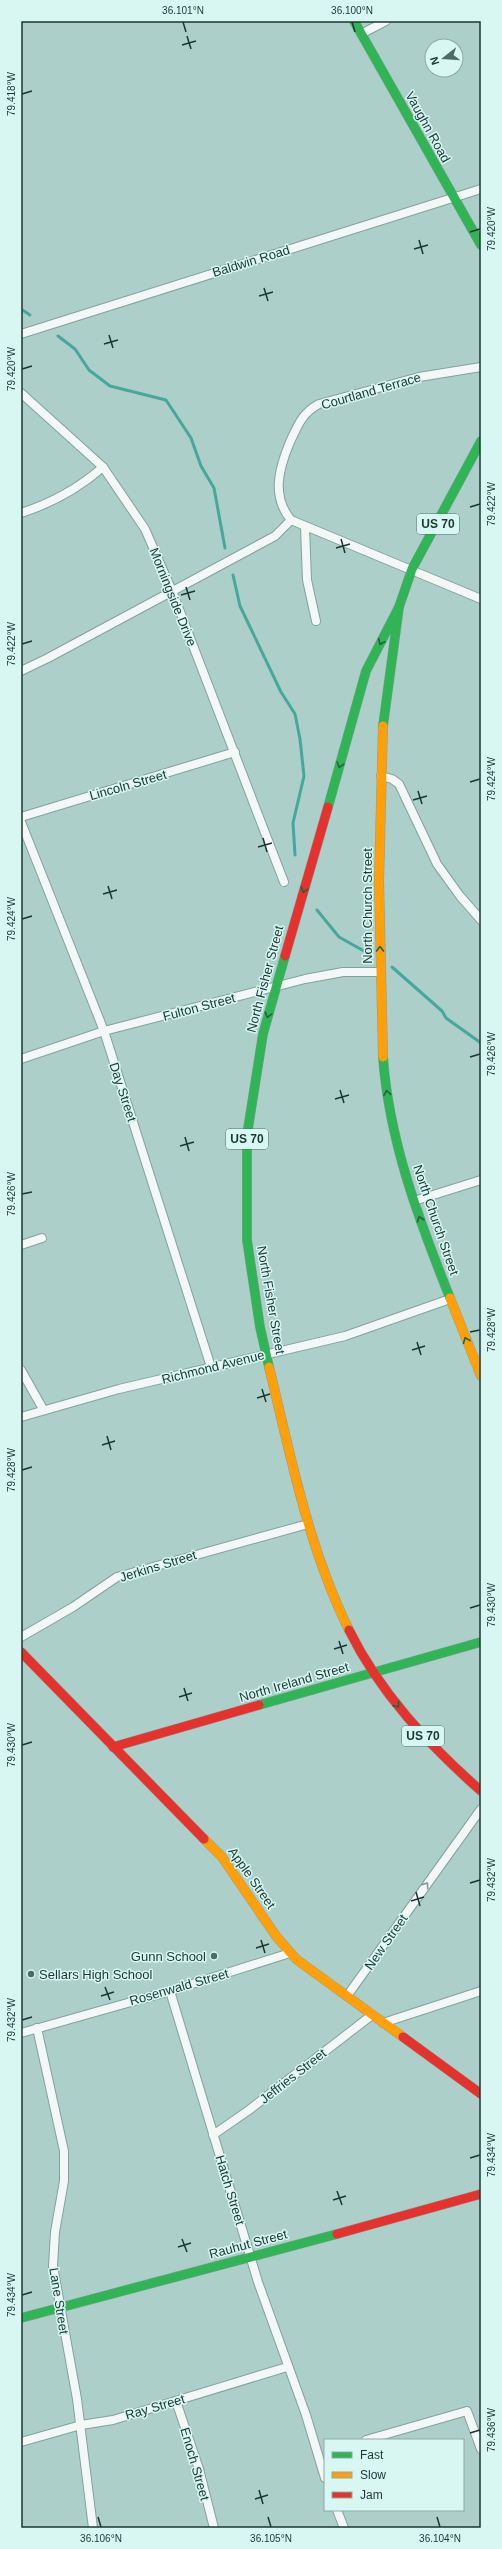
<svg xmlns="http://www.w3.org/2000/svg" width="502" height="2549" font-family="Helvetica,sans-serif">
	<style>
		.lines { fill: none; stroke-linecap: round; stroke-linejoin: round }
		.stream { stroke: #46a89c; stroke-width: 3 }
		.street-casing { stroke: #84a19c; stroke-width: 10 }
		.fast-casing { stroke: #84a19c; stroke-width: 10 }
		.slow-casing { stroke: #84a19c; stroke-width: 10 }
		.jam-casing { stroke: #84a19c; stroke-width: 10 }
		.street { stroke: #f3f8f7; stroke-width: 8 }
		.fast { stroke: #30b455; stroke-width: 9 }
		.slow { stroke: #ff9f0a; stroke-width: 9 }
		.jam { stroke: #e5322d; stroke-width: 9 }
		.oneway { stroke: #23623e }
		.oneway2 { stroke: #889794 }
		.ticks { fill: none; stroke: #1c3632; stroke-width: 1.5 }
		.poi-dot { fill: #4e6c67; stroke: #d8f7f2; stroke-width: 1.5 }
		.labels { text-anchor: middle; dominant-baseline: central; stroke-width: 3; stroke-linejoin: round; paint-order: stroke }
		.shield { fill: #d8f7f2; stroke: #54706c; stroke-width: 1 }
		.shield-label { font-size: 12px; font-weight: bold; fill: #1c3632 }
		.street-label { font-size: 13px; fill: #1c3632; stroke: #d8f7f2 }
		.poi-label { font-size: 13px; fill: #1c3632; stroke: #d8f7f2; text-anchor: end }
		.neatline { fill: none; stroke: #1c3632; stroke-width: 1.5 }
		.ticks-label { font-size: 10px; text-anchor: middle; fill: #1c3632 }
	</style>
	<rect width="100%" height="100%" fill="#accfc9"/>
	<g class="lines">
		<g class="stream">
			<path d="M21 309 30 315"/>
			<path d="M58 336 75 349 89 370 110 386 166 400 191 438 201 466 214 488 225 548"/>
			<path d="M233 575 240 606 281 692 295 714 300 739 304 776 293 823 295 855"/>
			<path d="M317 910 339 937 364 951"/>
			<path d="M392 967 442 1011 446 1018 481 1043"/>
		</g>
		<g class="street-casing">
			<g id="street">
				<path d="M361 34 386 21"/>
				<path d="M21 334 481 189"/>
				<path d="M481 367 419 377 319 404C302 413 298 425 290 442 279 468 271 496 291 520L481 599"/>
				<path d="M21 393 103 467 145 529 172 591 284 882"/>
				<path d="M21 513C52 503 78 489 103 467"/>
				<path d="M305 527 307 580 316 621"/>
				<path d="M21 671 48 658 275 536 291 520"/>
				<path d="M381 776 392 779 399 784 437 864 460 896 481 920"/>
				<path d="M21 817 235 752"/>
				<path d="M21 822 104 1031 211 1367"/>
				<path d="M21 1059 104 1031 305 979 343 972H380"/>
				<path d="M414 1201 481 1180"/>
				<path d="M21 1245 42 1238"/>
				<path d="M21 1370 43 1409"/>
				<path d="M21 1417 119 1389 345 1336 450 1299"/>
				<path d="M21 1637 73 1607 117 1577 308 1524"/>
				<path d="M170 1991 258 2282 306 2415 325 2478"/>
				<path d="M347 1996 481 1809"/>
				<path d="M383 2023 481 1991"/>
				<path d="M37 2028 64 2151V2181L55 2232 53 2266 77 2399 93 2528"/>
				<path d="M21 2033 170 1991 290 1953"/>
				<path d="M213 2135 249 2110 372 2015"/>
				<path d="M176 2401 199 2469 214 2528"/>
				<path d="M366 2440 467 2411 481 2449"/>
				<path d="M21 2442 81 2425 113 2420 287 2367"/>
				<path d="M337 2510 344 2528"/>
			</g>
		</g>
		<g class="fast-casing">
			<g id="fast">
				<path d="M354 21 481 245"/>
				<path d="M383 726 399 607 412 569 481 441"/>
				<path d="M328 807 366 671 399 607"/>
				<path d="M383 1057C389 1141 419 1220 450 1298"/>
				<path d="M269 1367 260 1327 247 1240V1135L263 1034 285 956"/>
				<path d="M259 1705 481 1642"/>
				<path d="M21 2318 337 2234"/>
			</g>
		</g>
		<g class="slow-casing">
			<g id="slow">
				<path d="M383 726 379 881 383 1057"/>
				<path d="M450 1298 481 1376"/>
				<path d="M269 1367C291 1457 308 1547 349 1630"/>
				<path d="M204 1839 222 1857 276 1936 296 1959 403 2037"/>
			</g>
		</g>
		<g class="jam-casing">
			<g id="jam">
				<path d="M285 956 328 807"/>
				<path d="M349 1630C380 1693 429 1745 481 1791"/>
				<path d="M21 1652 204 1839"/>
				<path d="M113 1747 259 1705"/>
				<path d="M403 2037 481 2094"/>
				<path d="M337 2234 481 2194"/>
			</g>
		</g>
		<use href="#street" class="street"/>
		<use href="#fast" class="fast"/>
		<use href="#slow" class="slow"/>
		<use href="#jam" class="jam"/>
	</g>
	<defs><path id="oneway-chevron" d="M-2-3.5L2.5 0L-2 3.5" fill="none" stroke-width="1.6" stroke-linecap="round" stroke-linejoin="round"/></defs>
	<g class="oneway">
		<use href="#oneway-chevron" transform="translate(381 642) rotate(117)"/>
		<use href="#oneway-chevron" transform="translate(340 765) rotate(106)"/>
		<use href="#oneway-chevron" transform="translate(304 890) rotate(106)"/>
		<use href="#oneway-chevron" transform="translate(380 949) rotate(-90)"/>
		<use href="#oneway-chevron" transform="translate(268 1015) rotate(105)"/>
		<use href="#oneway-chevron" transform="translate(387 1093) rotate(-98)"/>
		<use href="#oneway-chevron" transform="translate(420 1219) rotate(-109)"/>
		<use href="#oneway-chevron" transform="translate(466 1340) rotate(-112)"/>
		<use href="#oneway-chevron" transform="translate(397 1705) rotate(52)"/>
	</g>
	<use class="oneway2" href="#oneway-chevron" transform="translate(426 1885) rotate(-55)"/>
	<path class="ticks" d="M183 22 186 32M352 22 355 32M187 36 191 49M182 45 196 41M22 94 32 91M470 232 480 229M419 240 423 254M414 249 428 245M264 288 268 301M259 296 273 292M109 335 113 348M104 344 118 340M22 369 32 366M470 507 480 504M341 539 345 553M336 548 350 544M186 587 190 600M181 595 195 591M22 644 32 641M470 782 480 779M418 791 422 804M413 800 427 796M263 838 267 852M258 847 272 843M108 886 112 899M103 894 117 890M22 919 32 916M470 1057 480 1054M340 1090 344 1103M335 1099 349 1095M185 1137 189 1151M180 1146 194 1142M22 1194 32 1192M470 1332 480 1330M417 1342 421 1355M412 1350 425 1346M262 1389 266 1402M257 1398 270 1394M107 1436 111 1450M102 1445 115 1441M22 1470 32 1467M470 1608 480 1605M339 1641 343 1654M334 1649 347 1645M184 1688 188 1701M179 1697 192 1693M22 1745 32 1742M470 1883 480 1880M416 1892 420 1906M411 1901 424 1897M261 1940 265 1953M256 1948 269 1944M105 1987 110 2000M101 1996 114 1992M22 2020 32 2017M470 2158 480 2155M337 2191 342 2205M333 2200 346 2196M182 2239 187 2252M178 2247 191 2243M22 2295 32 2292M470 2433 480 2430M259 2490 263 2504M255 2499 268 2495M98 2517 101 2527M268 2517 271 2527M437 2517 440 2527"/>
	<g class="poi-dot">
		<circle cx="214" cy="1956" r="4"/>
		<circle cx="31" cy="1974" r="4"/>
	</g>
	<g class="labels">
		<g class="shield">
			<rect x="417" y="514" width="42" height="20" rx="3"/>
			<rect x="226" y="1129" width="42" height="20" rx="3"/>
			<rect x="402" y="1726" width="42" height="20" rx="3"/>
		</g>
		<g class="shield-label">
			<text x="438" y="524">US 70</text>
			<text x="247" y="1139">US 70</text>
			<text x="423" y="1736">US 70</text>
		</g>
		<g class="street-label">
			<text transform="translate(428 127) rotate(61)">Vaughn Road</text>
			<text transform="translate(251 261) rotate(-17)">Baldwin Road</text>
			<text transform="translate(371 391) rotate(-16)">Courtland Terrace</text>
			<text transform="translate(173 597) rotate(68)">Morningside Drive</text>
			<text transform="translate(128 785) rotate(-16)">Lincoln Street</text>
			<text transform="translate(367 906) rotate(-90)">North Church Street</text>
			<text transform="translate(265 979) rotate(-75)">North Fisher Street</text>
			<text transform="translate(199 1007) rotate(-15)">Fulton Street</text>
			<text transform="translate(123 1092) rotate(72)">Day Street</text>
			<text transform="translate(436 1220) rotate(71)">North Church Street</text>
			<text transform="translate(271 1300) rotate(80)">North Fisher Street</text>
			<text transform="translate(213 1367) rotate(-14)">Richmond Avenue</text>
			<text transform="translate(158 1566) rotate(-17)">Jerkins Street</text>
			<text transform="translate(294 1682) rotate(-16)">North Ireland Street</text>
			<text transform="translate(252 1878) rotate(55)">Apple Street</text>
			<text transform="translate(386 1942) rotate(-55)">New Street</text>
			<text transform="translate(179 1987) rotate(-16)">Rosenwald Street</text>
			<text transform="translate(293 2076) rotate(-38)">Jeffries Street</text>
			<text transform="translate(230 2190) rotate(73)">Hatch Street</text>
			<text transform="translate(248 2244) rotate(-15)">Rauhut Street</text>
			<text transform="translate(59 2301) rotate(81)">Lane Street</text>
			<text transform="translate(155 2407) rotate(-16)">Ray Street</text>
			<text transform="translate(195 2464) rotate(74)">Enoch Street</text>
		</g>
		<g class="poi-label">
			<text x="206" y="1956">Gunn School</text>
			<text x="39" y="1974" text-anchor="start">Sellars High School</text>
		</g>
	</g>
	<rect width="502" height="2549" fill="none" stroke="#d8f7f2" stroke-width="44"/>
	<rect x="324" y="2439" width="140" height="72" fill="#d8f7f2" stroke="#8daaa5"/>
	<rect x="332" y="2452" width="20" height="6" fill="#30b455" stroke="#8daaa5"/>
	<text x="360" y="2459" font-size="12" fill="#1c3632">Fast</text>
	<rect x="332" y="2472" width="20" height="6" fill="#ff9f0a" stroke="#8daaa5"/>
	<text x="360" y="2479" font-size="12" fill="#1c3632">Slow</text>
	<rect x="332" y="2492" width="20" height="6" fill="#e5322d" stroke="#8daaa5"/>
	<text x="360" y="2499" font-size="12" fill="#1c3632">Jam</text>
	<g transform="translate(444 58) rotate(253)"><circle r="19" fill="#d8f7f2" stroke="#8daaa5"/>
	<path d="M0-3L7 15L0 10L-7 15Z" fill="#4e6c67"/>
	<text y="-6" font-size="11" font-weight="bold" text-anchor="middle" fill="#1c3632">N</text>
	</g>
	<rect x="22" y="22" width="458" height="2505" class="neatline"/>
	<g class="ticks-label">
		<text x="183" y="14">36.101°N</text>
		<text x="352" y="14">36.100°N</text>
		<text transform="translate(11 94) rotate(-90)" y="4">79.418°W</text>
		<text transform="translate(491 229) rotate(-90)" y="4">79.420°W</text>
		<text transform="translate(11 369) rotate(-90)" y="4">79.420°W</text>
		<text transform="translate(491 504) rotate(-90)" y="4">79.422°W</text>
		<text transform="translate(11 644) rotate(-90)" y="4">79.422°W</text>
		<text transform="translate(491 779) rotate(-90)" y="4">79.424°W</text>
		<text transform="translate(11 919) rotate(-90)" y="4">79.424°W</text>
		<text transform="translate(491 1054) rotate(-90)" y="4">79.426°W</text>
		<text transform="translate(11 1194) rotate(-90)" y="4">79.426°W</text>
		<text transform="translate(491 1330) rotate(-90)" y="4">79.428°W</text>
		<text transform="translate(11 1470) rotate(-90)" y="4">79.428°W</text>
		<text transform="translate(491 1605) rotate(-90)" y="4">79.430°W</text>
		<text transform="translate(11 1745) rotate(-90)" y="4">79.430°W</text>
		<text transform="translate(491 1880) rotate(-90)" y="4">79.432°W</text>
		<text transform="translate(11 2020) rotate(-90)" y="4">79.432°W</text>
		<text transform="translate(491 2155) rotate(-90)" y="4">79.434°W</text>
		<text transform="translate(11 2295) rotate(-90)" y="4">79.434°W</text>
		<text transform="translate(491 2430) rotate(-90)" y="4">79.436°W</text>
		<text x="101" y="2542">36.106°N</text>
		<text x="271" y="2542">36.105°N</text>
		<text x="440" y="2542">36.104°N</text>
	</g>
</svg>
